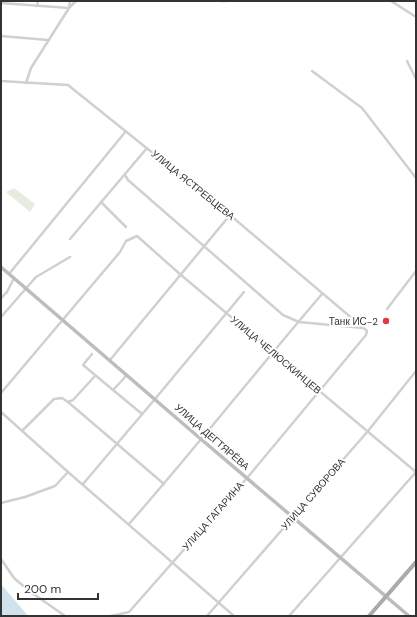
<svg xmlns="http://www.w3.org/2000/svg" width="417" height="617" font-family="'DM Sans',sans-serif">
	<style>
		.green { fill: #e6ecdf }
		.water { fill: #cfe2ee }
		.lines { fill: none; stroke-linecap: round; stroke-linejoin: round }
		.street { stroke: #d0d0d0; stroke-width: 2.5 }
		.secondary { stroke: #bdbdbd; stroke-width: 3.5 }
		.primary { stroke: #ababab; stroke-width: 4 }
		.poi-dot { fill: #e63946; stroke: #fff; stroke-width: 1.5 }
		.labels { text-anchor: middle; dominant-baseline: central; stroke-width: 4; stroke-linejoin: round; paint-order: stroke }
		.street-label { font-size: 10px; fill: #333; stroke: #fff }
		.poi-label { font-size: 10px; fill: #333; stroke: #fff; text-anchor: end }
	</style>
	<rect width="100%" height="100%" fill="#fff"/>
	<path class="green" d="M14 188 35 204 30 212 6 192Z"/>
	<path class="water" d="M1 584 28 616H1Z"/>
	<g class="lines">
		<g class="street">
			<path d="M221 1H226"/>
			<path d="M391 1 416 17"/>
			<path d="M1 3 69 8 70 1"/>
			<path d="M37 6 38 1"/>
			<path d="M1 36 48 40"/>
			<path d="M407 61 416 79"/>
			<path d="M312 71 362 108 416 178"/>
			<path d="M1 81 68 85 230 215 367 331 366 335 247 478 129 612 111 616"/>
			<path d="M26 83 31 68 69 8 76 1"/>
			<path d="M125 175 128 180 283 315 299 322 363 328"/>
			<path d="M101 202 126 227"/>
			<path d="M70 239 147 148"/>
			<path d="M9 274 126 131"/>
			<path d="M1 298 7 292 14 278"/>
			<path d="M387 309 416 271"/>
			<path d="M1 317 36 277 70 257"/>
			<path d="M92 354 83 365 142 414"/>
			<path d="M110 360 230 215"/>
			<path d="M113 390 127 375"/>
			<path d="M1 393 120 252 126 241 137 236 181 275 416 472"/>
			<path d="M68 402 164 484"/>
			<path d="M1 412 68 472 234 616"/>
			<path d="M22 431 54 399 62 398 68 402 73 400 95 376"/>
			<path d="M83 484 155 399 244 292"/>
			<path d="M1 503 25 497 55 486 68 472"/>
			<path d="M129 524C195 449 257 370 322 294"/>
			<path d="M1 559 14 578 28 590 65 616"/>
			<path d="M207 616 368 431 416 371"/>
			<path d="M289 616 416 472"/>
		</g>
		<path class="secondary" d="M1 267 202 440 409 616"/>
		<path class="primary" d="M369 616 416 562"/>
	</g>
	<circle class="poi-dot" cx="386" cy="321" r="4"/>
	<g class="labels">
		<g class="street-label">
			<text transform="translate(193 185) rotate(39)">УЛИЦА ЯСТРЕБЦЕВА</text>
			<text transform="translate(276 355) rotate(40)">УЛИЦА ЧЕЛЮСКИНЦЕВ</text>
			<text transform="translate(212 437) rotate(41)">УЛИЦА ДЕГТЯРЁВА</text>
			<text transform="translate(313 494) rotate(-49)">УЛИЦА СУВОРОВА</text>
			<text transform="translate(213 516) rotate(-49)">УЛИЦА ГАГАРИНА</text>
		</g>
		<g class="poi-label">
			<text x="378" y="321">Танк ИС-2</text>
		</g>
	</g>
	<rect width="417" height="617" fill="none" stroke="#333333" stroke-width="4"/>
	<path d="M18 593v6h80v-6" fill="none" stroke="#333333" stroke-width="2"/>
	<text x="24" y="593" font-size="12" fill="#333333" stroke="#ffffff" stroke-width="3" paint-order="stroke">200 m</text>
</svg>
